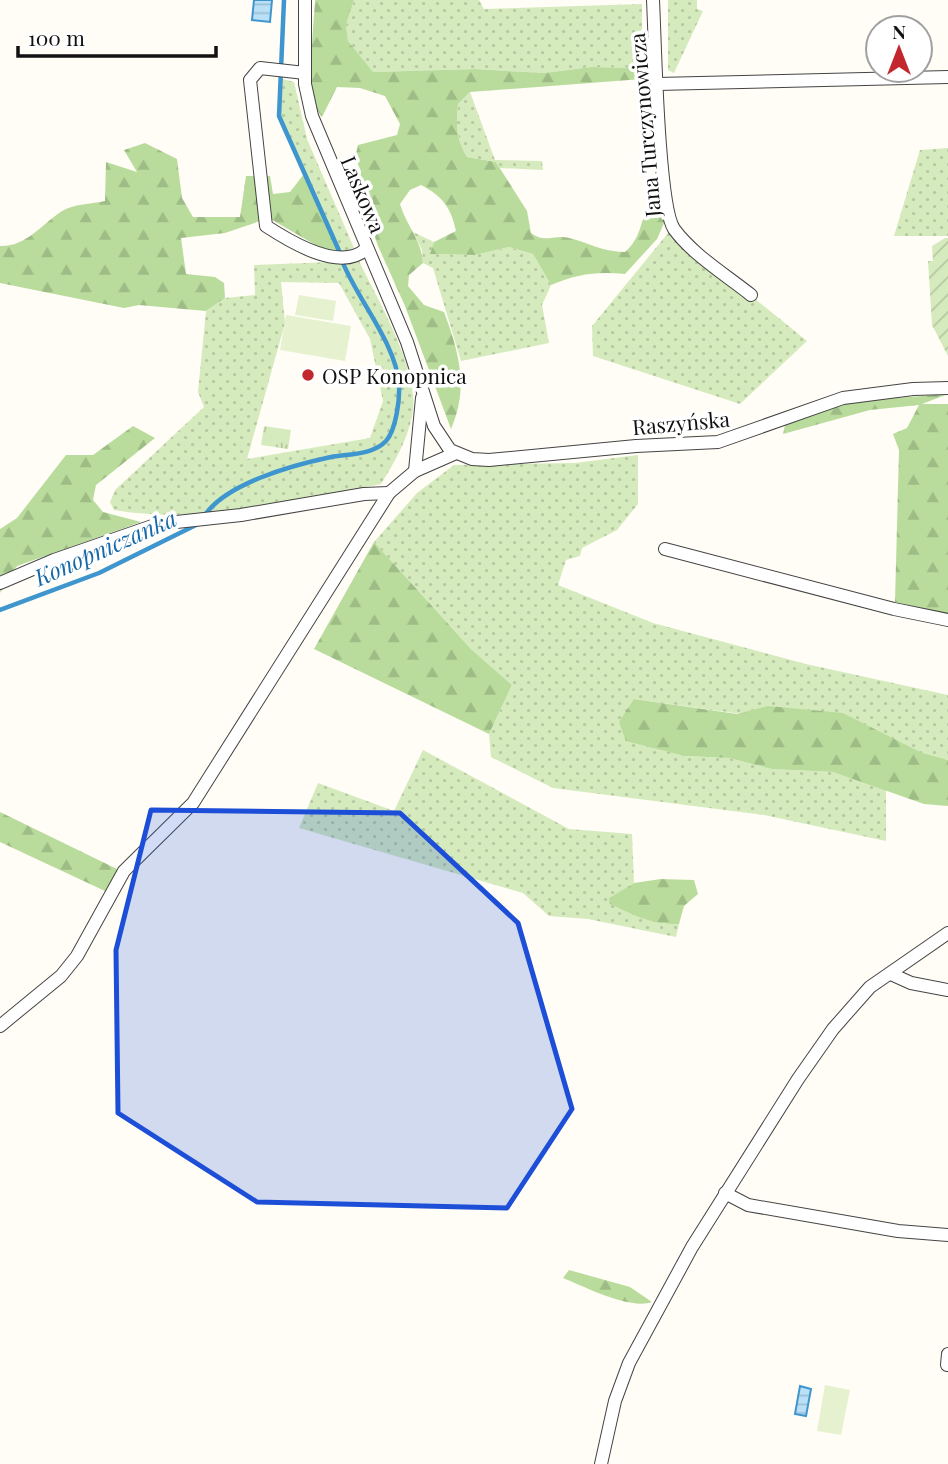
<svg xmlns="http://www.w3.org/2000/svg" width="948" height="1464" font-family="'Playfair Display',serif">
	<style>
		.grass { fill: url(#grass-dots); fill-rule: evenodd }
		.forest { fill: url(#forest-firs) }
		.park { fill: url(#park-tufts) }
		.garden { fill: url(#garden-furrows) }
		.pitch { fill: #e6f2cf }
		.water { fill: url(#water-rules); stroke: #3f96cf; stroke-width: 2 }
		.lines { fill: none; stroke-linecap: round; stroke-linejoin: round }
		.stream { stroke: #3f96cf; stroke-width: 4.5 }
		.minor-casing { stroke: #444; stroke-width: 14 }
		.minor { stroke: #fff; stroke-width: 12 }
		.marked { fill: #1d4ed8; fill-opacity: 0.2; stroke: #1d4ed8; stroke-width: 5; stroke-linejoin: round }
		.poi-dot { fill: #c4262e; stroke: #fff; stroke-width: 2.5 }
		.labels { text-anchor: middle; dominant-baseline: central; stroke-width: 7; stroke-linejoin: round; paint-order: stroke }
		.street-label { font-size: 21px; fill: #111; stroke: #fff }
		.poi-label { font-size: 21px; fill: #111; stroke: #fff; text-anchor: start }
		.water-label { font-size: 23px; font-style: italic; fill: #1768a6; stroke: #fff }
	</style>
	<defs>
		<pattern id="grass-dots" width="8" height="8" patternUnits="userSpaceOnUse" patternTransform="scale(1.75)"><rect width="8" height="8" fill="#d5ebbd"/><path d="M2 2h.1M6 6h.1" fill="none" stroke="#b6c8a1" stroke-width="1.8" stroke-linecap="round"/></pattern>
		<pattern id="forest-firs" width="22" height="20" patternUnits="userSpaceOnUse" patternTransform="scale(1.75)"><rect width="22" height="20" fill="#b9dc9c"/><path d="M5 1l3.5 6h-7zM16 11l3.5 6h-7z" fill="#9ebc85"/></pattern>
		<pattern id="park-tufts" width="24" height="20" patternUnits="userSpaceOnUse" patternTransform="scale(1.75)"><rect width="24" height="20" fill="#d5ebbd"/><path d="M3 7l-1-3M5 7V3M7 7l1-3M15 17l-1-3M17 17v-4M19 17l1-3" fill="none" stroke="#b6c8a1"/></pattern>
		<pattern id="garden-furrows" width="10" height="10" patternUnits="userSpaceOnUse" patternTransform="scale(1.75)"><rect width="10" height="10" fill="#d5ebbd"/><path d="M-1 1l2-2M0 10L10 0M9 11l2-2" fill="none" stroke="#b6c8a1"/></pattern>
		<pattern id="water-rules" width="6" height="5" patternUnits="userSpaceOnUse" patternTransform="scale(1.75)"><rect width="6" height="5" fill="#b9e0f7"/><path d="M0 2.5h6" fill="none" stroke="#9ebfd3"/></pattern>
	</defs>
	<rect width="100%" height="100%" fill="#fffdf5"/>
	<g class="grass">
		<path d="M354 0H479L484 9 642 4V68L591 67 544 73 475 69 372 72 348 41 346 25Z"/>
		<path d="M668 0H697V9L703 11 674 73 668 70Z"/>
		<path d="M279 78 294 82 307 139 354 248 340 253 279 116Z"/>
		<path d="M470 92 495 160 542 161 543 170 500 168 496 162 467 157C456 139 456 125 458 104Z"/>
		<path d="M948 148V236H894L920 150Z"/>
		<path d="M673 227 697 252 807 341 740 404 593 356 592 326Z"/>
		<path d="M413 232 434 242 431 254 475 255 509 247 533 254 551 285 542 305 549 343 461 361 433 268 423 263 422 250Z"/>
		<path d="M359 261C377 299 422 373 412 416 407 441 394 463 381 484 295 501 202 525 114 510L110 502 115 490 204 407 198 392 206 311 225 298 255 295 254 265ZM281 282 339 283 370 339 383 401 370 438 247 459 285 323Z"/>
		<path d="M638 455V504L617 530 582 548 580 556 566 560 558 585 653 623 806 664 948 695V760L741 714 634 699 685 756 729 758 772 769 833 772 886 789V841L764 815 553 788 491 757 489 734 512 685 471 649 374 542 417 493 454 465 575 463Z"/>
		<path d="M423 750 569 829 632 834 634 883 610 898 664 924H679L676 937 588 919 549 916 523 893 299 828 318 783 394 811Z"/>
	</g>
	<g class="forest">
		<path d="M315 0H354L346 25 348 41 373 72 475 69 544 73 591 67 642 68V79L470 92 458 104C456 125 456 139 467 157L496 162 527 211 531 233C546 244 553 234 569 238 590 243 603 252 625 252 647 233 638 209 661 185L665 221 657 239 625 274C598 271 576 274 551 285L533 254 509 247 475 255 430 254 434 242 456 231C451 207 442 196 421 185L410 190 400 204C406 225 422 241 423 263L409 275 408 286 424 305 444 312C459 352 469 388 451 429L405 306 378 246 356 182 361 171 355 158 358 145 397 135 400 124 385 96 360 88 337 87 322 117C304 96 314 28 315 0Z"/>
		<path d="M145 143 177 159 182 198 193 217H240L246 176H270L273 194 290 192 304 174 340 253 324 250 269 218 225 233 181 238 186 274 215 277 224 283 225 298 206 311 139 305 124 308 0 283V246C26 247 42 224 62 211 73 204 92 204 105 201L106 162 137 172 124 150Z"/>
		<path d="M948 394 922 404H948V614L895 602 899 450 893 434 907 428 919 405 870 410 783 434 785 425 843 402Z"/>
		<path d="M133 426 155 438 96 485 93 500 103 512 141 522 17 566 0 593V529L17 518 66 455H93Z"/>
		<path d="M374 542 471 649 512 685 489 734 314 649Z"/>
		<path d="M634 699 737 714 768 706 843 713 922 753 948 760V806L924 804 833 772 772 769 729 758 685 756 626 741 619 722Z"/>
		<path d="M0 812 119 870 105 891 0 842Z"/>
		<path d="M661 879 694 880 698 894 684 906 679 924C653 925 633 915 610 904L609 898 634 883Z"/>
		<path d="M569 1270 630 1287 652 1302C630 1310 585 1287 563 1278Z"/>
	</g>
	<path class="park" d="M264 426 291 430 288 449 261 445Z"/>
	<path class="garden" d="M945 238H948V356L932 325 928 261H933L932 246Z"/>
	<g class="pitch">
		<path d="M299 295 336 301 333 321 295 315Z"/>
		<path d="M286 315 351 326 345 361 280 350Z"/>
		<path d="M825 1385 850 1390 841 1435 817 1431Z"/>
	</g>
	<g class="water">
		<path d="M254 0H272L270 22 252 20Z"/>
		<path d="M800 1386 811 1389 806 1416 795 1414Z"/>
	</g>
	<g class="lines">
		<g class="stream">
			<path d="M284 0 279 116 340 253"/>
			<path d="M203 518C223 484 293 465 331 457 348 454 373 455 386 441 396 430 400 399 399 384 396 344 358 300 343 263"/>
			<path d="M0 610 99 573 198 524"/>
		</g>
		<g class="minor-casing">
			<g id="minor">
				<path d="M305 0V84L312 116 407 342 434 426 450 450 472 459 489 460 636 446 718 442 843 398 913 389 948 388"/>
				<path d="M653 0C655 38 658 205 674 229 693 255 726 275 751 295"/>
				<path d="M305 73 260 68 250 80 266 226C289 241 340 273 366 249"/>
				<path d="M657 84 948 77"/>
				<path d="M415 471 422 398"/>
				<path d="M665 549 894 609 948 620"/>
				<path d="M0 583 54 560 158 524 241 515 364 494 389 493"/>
				<path d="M891 974 911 983 948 990"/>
				<path d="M0 1026 61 976 77 956 124 871 193 803 389 493 415 471 456 453"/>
				<path d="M725 1193 748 1205 898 1231 948 1235"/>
				<path d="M947 1365 948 1354"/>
				<path d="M601 1464 615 1401 629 1363 692 1247 798 1079 833 1029 870 987 948 933"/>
			</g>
		</g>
		<use href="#minor" class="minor"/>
	</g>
	<path class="marked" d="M151 810 400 813 518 923 572 1109 507 1208 257 1202 118 1113 116 950Z"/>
	<circle class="poi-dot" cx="308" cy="375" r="7"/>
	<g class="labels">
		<g class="street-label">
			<text transform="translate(644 125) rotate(-95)">Jana Turczynowicza</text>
			<text transform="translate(364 194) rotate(67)">Laskowa</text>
			<text transform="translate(681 422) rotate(-5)">Raszyńska</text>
		</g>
		<g class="poi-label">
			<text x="322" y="375">OSP Konopnica</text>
		</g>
		<g class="water-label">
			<text transform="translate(105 547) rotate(-24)">Konopniczanka</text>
		</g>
	</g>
	<g transform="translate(899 49)"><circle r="33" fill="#ffffff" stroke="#a0a0a0" stroke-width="2"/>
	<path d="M0-5L12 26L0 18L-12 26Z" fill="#c4262e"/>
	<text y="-10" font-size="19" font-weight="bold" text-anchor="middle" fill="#111111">N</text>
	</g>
	<path d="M18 46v10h198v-10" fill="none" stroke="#111111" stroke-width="3.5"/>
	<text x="28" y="46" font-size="21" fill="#111111" stroke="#ffffff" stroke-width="5" paint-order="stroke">100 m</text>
</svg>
